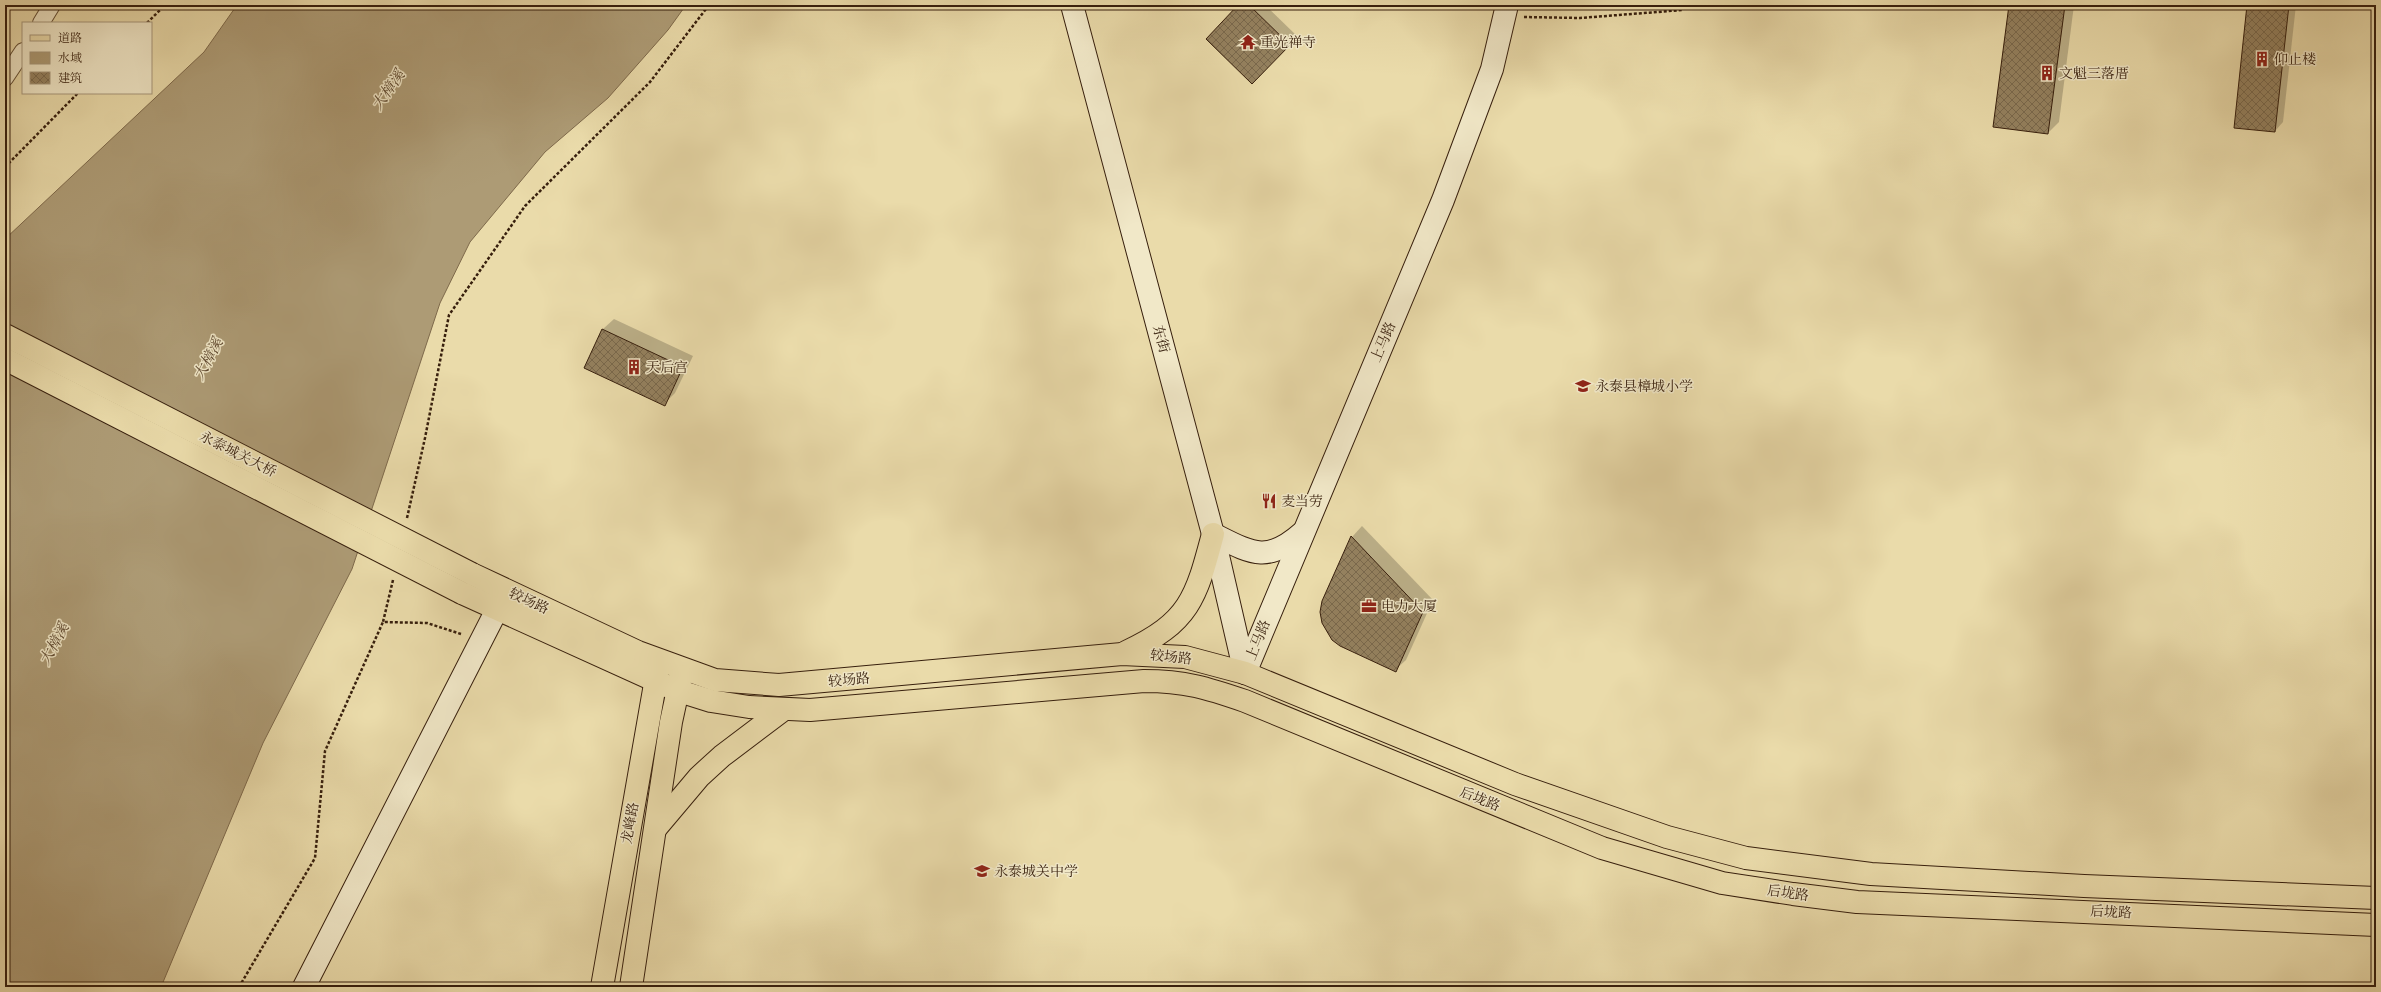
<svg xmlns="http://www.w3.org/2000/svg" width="2381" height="992" font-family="'IM FELL Great Primer','Noto Serif SC',serif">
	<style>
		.water { fill: #ad9b75; stroke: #7e694b }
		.shadow { fill: #0003 }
		.building { fill: url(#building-cross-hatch); stroke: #371f0d }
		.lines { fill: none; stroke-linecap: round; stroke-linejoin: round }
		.street-casing { stroke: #644e34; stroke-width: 18 }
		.secondary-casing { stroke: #371f0d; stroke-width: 24 }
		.primary-casing { stroke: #371f0d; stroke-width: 24 }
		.path { stroke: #371f0d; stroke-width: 2.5; stroke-dasharray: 3 2; stroke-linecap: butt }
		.street { stroke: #f1e8c8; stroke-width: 16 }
		.secondary { stroke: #f1e8c8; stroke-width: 22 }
		.primary { stroke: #eadbaa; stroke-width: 22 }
		.primary-bridge-casing { stroke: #371f0d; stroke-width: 24; stroke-linecap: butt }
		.primary-bridge { stroke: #eadbaa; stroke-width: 22 }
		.labels { text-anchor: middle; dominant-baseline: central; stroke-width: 3; stroke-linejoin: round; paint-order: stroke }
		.poi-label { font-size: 14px; fill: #371f0d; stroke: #f1e8c8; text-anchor: start }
		.street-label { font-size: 14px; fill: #371f0d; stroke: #f1e8c8 }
		.water-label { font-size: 15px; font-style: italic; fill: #604a31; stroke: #f1e8c8 }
	</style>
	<defs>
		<pattern id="building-cross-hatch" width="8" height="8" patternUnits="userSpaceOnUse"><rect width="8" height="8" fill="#94815f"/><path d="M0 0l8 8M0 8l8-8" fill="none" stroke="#7a694d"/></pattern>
	</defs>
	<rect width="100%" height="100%" fill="#eadbaa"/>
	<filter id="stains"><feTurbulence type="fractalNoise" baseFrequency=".005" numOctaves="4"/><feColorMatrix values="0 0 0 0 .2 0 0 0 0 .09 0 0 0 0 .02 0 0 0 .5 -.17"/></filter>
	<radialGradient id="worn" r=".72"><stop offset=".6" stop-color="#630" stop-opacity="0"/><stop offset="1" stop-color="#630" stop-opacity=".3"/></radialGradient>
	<path class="water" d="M237 5H686L668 30 608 98 545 152 470 242 440 303 352 569 263 743 161 987H5V239L204 52Z"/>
	<g class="shadow">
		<path d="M1240 5H1265L1297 36 1252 83Z"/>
		<path d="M2010 5H2074L2059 122 2048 133Z"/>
		<path d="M2248 5H2296L2283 122 2275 131Z"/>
		<path d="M614 319 693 356 675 393 664 404 585 367 603 329Z"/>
		<path d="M1362 526 1433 600 1406 660 1395 670 1333 640 1327 632 1321 612 1323 602 1352 537Z"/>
	</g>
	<g class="building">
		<path d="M1238 5H1249L1290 45 1252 84 1206 39Z"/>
		<path d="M2009 5H2065L2048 134 1993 127Z"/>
		<path d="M2247 5H2289L2275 132 2234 128Z"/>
		<path d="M602 329 683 367 665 406 584 368Z"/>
		<path d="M1351 536 1423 612 1396 672 1340 646 1332 640 1322 623 1320 612 1322 601Z"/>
	</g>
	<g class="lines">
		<g class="street-casing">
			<g id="street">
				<path d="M41 23 52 5"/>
				<path d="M5 78 23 51"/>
			</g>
		</g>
		<g class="secondary-casing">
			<g id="secondary">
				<path d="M1072 5 1213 534 1245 673"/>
				<path d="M1213 534C1251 553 1267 564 1302 533"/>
				<path d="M1245 673 1443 200 1492 69 1507 5"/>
				<path d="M304 987 506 592"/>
			</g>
		</g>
		<g class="primary-casing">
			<g id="primary">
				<path d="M472 574 638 652 715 680 779 685 1122 654 1185 657 1245 673 1515 784 1667 837 1746 858 1871 874 2084 886 2376 898"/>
				<path d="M462 593 676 690 711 701 749 707 810 710 1144 681C1185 681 1207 688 1245 701L1602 848 1722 883 1793 894 1857 902 2376 925"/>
				<path d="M1126 652C1190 622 1196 598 1213 534"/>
				<path d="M656 828 699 777 722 756 783 710"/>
				<path d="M602 987 658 667"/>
				<path d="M631 987 671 722 681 676"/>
			</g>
		</g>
		<g class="path">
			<path d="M1524 17 1580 18 1683 10 1682 5"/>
			<path d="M147 23 165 5"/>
			<path d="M5 167 78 93"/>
			<path d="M407 518 425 438 449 315 525 206 650 82 709 5"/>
			<path d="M393 580 383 622 427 623 461 634"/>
			<path d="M239 987 315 858 325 751 383 622"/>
		</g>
		<use href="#street" class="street"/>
		<use href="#secondary" class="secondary"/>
		<use href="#primary" class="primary"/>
		<g class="primary-bridge-casing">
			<g id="primary-bridge">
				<path d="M5 335 472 574"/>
				<path d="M5 359 462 593"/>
			</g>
		</g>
		<use href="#primary-bridge" class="primary-bridge"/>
	</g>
	<defs>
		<g id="temple-bare" transform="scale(1.2)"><path d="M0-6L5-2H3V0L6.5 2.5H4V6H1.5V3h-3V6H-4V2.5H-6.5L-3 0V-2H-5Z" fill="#8f2418" stroke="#f1e8c8" stroke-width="2.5" paint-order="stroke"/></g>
		<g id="building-bare" transform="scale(1.2)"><path d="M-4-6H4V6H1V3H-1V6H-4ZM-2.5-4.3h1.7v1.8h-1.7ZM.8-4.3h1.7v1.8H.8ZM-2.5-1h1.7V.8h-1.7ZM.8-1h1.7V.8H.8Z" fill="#8f2418" stroke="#f1e8c8" stroke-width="2.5" paint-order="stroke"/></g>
		<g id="school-bare" transform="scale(1.2)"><path d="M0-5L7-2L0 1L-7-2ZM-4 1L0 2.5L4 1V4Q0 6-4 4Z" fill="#8f2418" stroke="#f1e8c8" stroke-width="2.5" paint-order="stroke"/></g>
		<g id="restaurant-bare" transform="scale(1.2)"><path d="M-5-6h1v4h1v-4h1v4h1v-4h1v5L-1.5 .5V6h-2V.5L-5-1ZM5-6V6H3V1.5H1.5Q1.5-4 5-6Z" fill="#8f2418" stroke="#f1e8c8" stroke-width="2.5" paint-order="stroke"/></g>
		<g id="office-bare" transform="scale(1.2)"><path d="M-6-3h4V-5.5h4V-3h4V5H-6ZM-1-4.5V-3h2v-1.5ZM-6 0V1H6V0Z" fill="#8f2418" stroke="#f1e8c8" stroke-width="2.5" paint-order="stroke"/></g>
	</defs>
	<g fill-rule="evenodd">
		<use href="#temple-bare" x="1248" y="42"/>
		<use href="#building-bare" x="2262" y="59"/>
		<use href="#building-bare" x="2047" y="73"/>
		<use href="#building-bare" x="634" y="367"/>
		<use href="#school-bare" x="1583" y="386"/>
		<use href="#restaurant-bare" x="1269" y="501"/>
		<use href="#office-bare" x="1369" y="606"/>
		<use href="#school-bare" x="982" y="871"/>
	</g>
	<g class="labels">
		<g class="poi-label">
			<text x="1260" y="42">重光禅寺</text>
			<text x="2274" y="59">仰止楼</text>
			<text x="2059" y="73">文魁三落厝</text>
			<text x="646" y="367">天后宫</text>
			<text x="1595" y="386">永泰县樟城小学</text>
			<text x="1281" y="501">麦当劳</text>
			<text x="1381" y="606">电力大厦</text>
			<text x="994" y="871">永泰城关中学</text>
		</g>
		<g class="street-label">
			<text transform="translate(1161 339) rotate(75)">东街</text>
			<text transform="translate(1383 342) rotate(-67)">上马路</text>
			<text transform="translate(238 454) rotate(27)">永泰城关大桥</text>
			<text transform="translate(529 601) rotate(25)">较场路</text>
			<text transform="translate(1258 640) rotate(-68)">上马路</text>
			<text transform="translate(1171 657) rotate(6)">较场路</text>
			<text transform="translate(849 680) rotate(-5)">较场路</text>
			<text transform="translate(1480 799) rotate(22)">后垅路</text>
			<text transform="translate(630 823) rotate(-80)">龙峰路</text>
			<text transform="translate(1788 893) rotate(8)">后垅路</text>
			<text transform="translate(2111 912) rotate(3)">后垅路</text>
		</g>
		<g class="water-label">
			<text transform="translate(388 90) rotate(-55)">大樟溪</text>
			<text transform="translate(208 359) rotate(-62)">大樟溪</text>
			<text transform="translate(54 644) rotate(-62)">大樟溪</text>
		</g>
	</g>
	<rect width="2381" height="992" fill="none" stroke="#eadbaa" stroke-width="20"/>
	<rect x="6" y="6" width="2369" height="980" fill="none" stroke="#371f0d" stroke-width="2"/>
	<rect x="10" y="10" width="2361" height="972" fill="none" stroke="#371f0d"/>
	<rect x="22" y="22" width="130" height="72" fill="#f1e8c8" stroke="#a7987d"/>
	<rect x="30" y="35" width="20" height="6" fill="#eadbaa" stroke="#a7987d"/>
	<text x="58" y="42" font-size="12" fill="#371f0d">道路</text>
	<rect x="30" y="52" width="20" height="12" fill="#ad9b75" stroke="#a7987d"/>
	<text x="58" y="62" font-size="12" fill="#371f0d">水域</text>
	<rect x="30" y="72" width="20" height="12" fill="url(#building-cross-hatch)" stroke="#a7987d"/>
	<text x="58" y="82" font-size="12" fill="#371f0d">建筑</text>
	<rect width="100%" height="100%" filter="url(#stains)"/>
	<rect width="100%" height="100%" fill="url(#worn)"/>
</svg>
